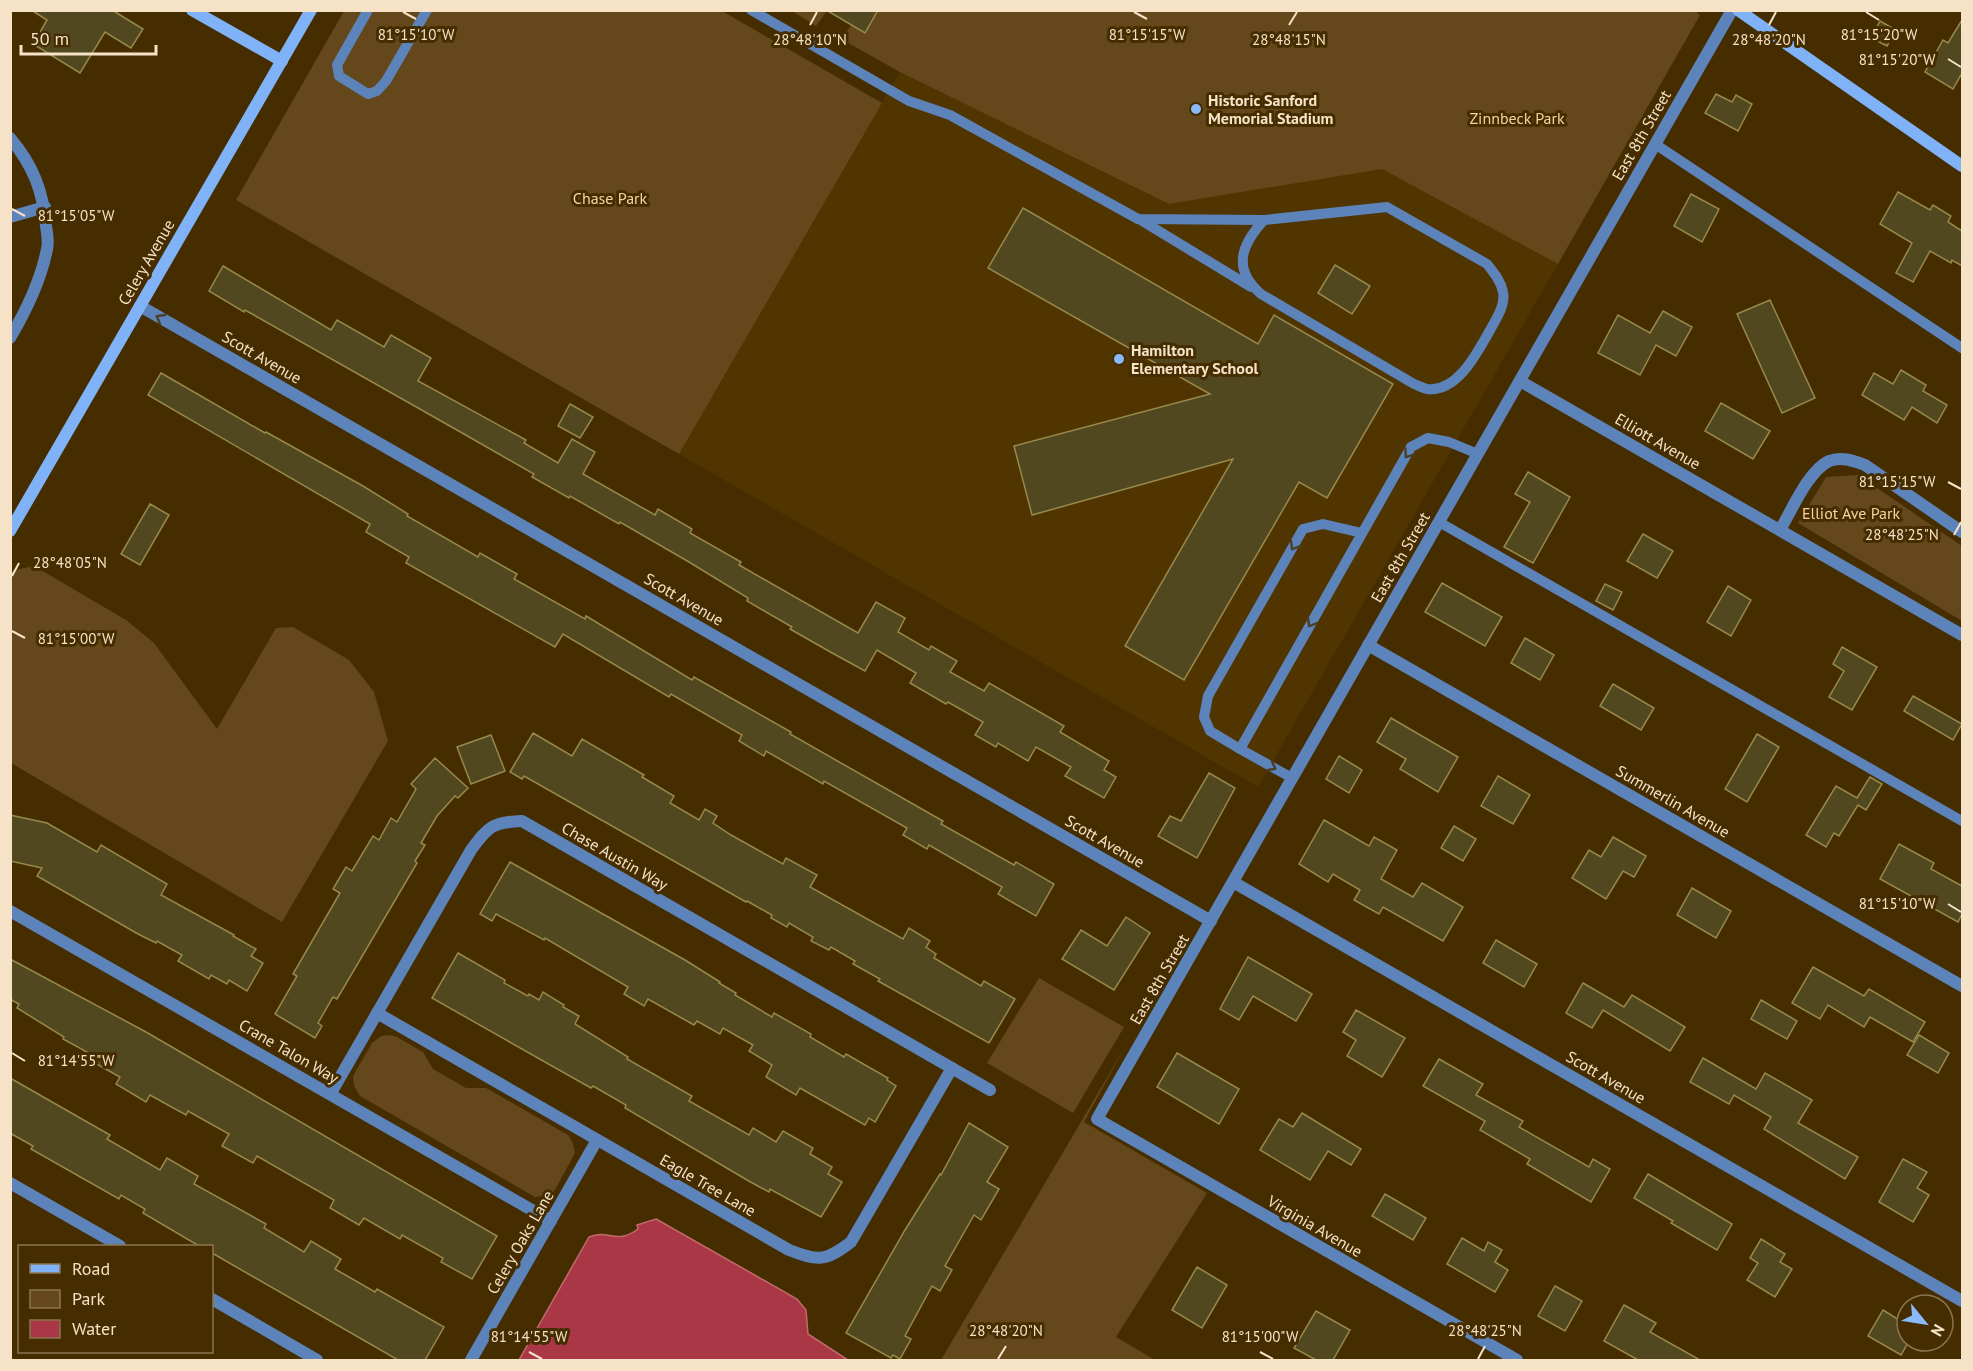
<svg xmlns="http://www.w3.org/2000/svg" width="1973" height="1371" font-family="'PT Sans',sans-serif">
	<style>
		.built { fill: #513500 }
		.green { fill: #64481b }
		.water { fill: #a93745; stroke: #c06a6c; stroke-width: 1.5 }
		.building { fill: #514820; stroke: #97894b; stroke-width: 1.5 }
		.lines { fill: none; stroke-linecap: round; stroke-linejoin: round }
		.lane { stroke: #5d84ba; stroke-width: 10 }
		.street { stroke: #5d84ba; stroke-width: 12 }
		.secondary { stroke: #80b2f7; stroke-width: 12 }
		.oneway { stroke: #4a3e25 }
		.ticks { fill: none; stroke: #f5e2c7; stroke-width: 2 }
		.poi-dot { fill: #8abafc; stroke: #452d00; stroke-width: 2 }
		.labels { text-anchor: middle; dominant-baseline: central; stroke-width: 6; stroke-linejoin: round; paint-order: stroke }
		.poi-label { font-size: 16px; font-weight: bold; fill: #f5e2c7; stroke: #452d00; text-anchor: start }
		.park-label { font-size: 16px; fill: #f4d3a4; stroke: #452d00 }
		.street-label { font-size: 16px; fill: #f5e2c7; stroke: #452d00 }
		.ticks-label { font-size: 15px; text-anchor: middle; fill: #f5e2c7; stroke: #452d00; stroke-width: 6; stroke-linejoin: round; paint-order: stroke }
	</style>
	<rect width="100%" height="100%" fill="#452d00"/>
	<path class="built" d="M900 72 1169 204 1382 169 1558 264 1258 787 679 454Z"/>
	<g class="green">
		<path d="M862 10H1694L1700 15 1558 264 1382 169 1169 204 900 72 841 39Z"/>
		<path d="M344 11H722L882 103 679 454 236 200Z"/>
		<path d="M792 11H827L816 26Z"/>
		<path d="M1858 475 1962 546V621L1798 523 1826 477Z"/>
		<path d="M34 566 126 620 154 643 217 729 276 628 293 627 349 660 374 692 388 741 282 922 11 763V571Z"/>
		<path d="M1039 978 1124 1027 1073 1113 987 1063Z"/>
		<path d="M390 1035 397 1037 423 1052 433 1069 466 1088H486L568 1135 572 1141 575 1153 555 1190 550 1195 535 1197 360 1096 354 1086 353 1076 372 1043 381 1036Z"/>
		<path d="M1125 1047 1084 1122 1207 1193 1116 1337 1155 1360H941Z"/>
	</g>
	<path class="water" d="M656 1219 797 1299 806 1310 808 1334 848 1360H519L589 1237C608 1229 617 1245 638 1229L637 1225Z"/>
	<g class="building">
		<path d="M31 10H112L143 29 131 48 105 32 80 73 33 44 47 20Z"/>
		<path d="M826 10H878L865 33Z"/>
		<path d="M1962 20V73L1953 89 1925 72 1943 40 1948 43Z"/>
		<path d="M1880 21 1896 30 1887 46 1871 38Z"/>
		<path d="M1716 94 1732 102 1736 95 1752 104 1738 131 1705 113Z"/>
		<path d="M1898 192 1930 210 1933 205 1951 216 1948 222 1962 231V266L1952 260 1951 263 1930 251 1913 282 1896 273 1912 243 1880 224Z"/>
		<path d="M1691 194 1719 209 1702 242 1674 226Z"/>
		<path d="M1023 208 1258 344 1274 315 1393 384 1327 498 1299 482 1184 680 1125 646 1233 459 1032 515 1014 446 1210 394 988 268Z"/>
		<path d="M1335 265 1370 286 1352 314 1318 293Z"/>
		<path d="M223 266 331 330 337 320 384 347 391 335 431 358 418 381 526 440 524 443 558 463 572 439 595 452 583 474 655 515 658 509 692 529 690 533 741 562 739 565 858 633 876 602 905 618 898 632 929 650 931 646 957 661 950 672 984 691 989 683 1064 726 1060 732 1109 761 1104 770 1116 777 1104 798 1065 776 1071 767 1036 747 1028 761 998 743 996 747 975 735 983 722 948 702 946 704 910 683 916 673 877 650 865 671 834 654 790 629 792 627 747 601 748 598 689 562 620 522 619 524 570 496 569 498 532 477 534 474 464 434 245 310 244 312 209 291Z"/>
		<path d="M1770 300 1815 398 1782 413 1737 314Z"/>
		<path d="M1663 311 1692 327 1676 356 1656 345 1640 375 1598 353 1618 315 1650 333Z"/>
		<path d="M1901 370 1926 385 1923 391 1947 405 1937 423 1912 407 1904 420 1862 395 1874 373 1893 384Z"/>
		<path d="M161 373 265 433 266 432 363 486 408 514 407 516 478 557 480 553 517 574 514 579 585 619 586 616 692 680 694 677 745 706 791 732 790 734 943 821 941 824 1014 865 1016 862 1054 884 1036 916 998 894 1002 887 929 845 927 849 903 835 907 828 824 781 823 784 766 751 764 756 739 741 742 735 671 694 669 697 563 634 555 647 406 563 409 557 366 532 370 524 148 395Z"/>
		<path d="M1721 403 1770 431 1753 459 1705 431Z"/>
		<path d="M570 404 593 417 580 438 558 426Z"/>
		<path d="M1528 472 1570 497 1533 563 1504 547 1530 502 1515 494Z"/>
		<path d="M150 504 169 515 140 565 121 554Z"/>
		<path d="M1643 534 1673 551 1657 578 1627 561Z"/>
		<path d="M1442 583 1502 617 1485 646 1425 612Z"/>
		<path d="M1605 584 1622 592 1613 610 1596 601Z"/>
		<path d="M1728 586 1751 600 1731 636 1707 622Z"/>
		<path d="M1525 638 1554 655 1540 680 1511 663Z"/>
		<path d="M1842 647 1877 667 1852 710 1829 697 1844 671 1833 664Z"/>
		<path d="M1613 684 1654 708 1641 730 1600 706Z"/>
		<path d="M1913 696 1962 724 1953 740 1904 711Z"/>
		<path d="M1391 718 1458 757 1438 792 1400 769 1406 759 1377 742Z"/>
		<path d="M533 733 572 756 582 739 644 775 642 777 674 796 670 803 699 820 705 809 717 816 713 823 731 835 783 864 786 858 817 875 810 887 903 939 909 928 930 941 926 947 936 954 934 958 981 986 984 981 1015 999 989 1043 878 981 880 979 853 964 855 961 831 947 829 950 811 941 813 937 789 923 787 927 771 918 772 915 747 901 746 902 524 776 522 779 510 772Z"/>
		<path d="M1757 734 1779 747 1747 802 1725 789Z"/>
		<path d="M491 735 505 771 471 784 457 747Z"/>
		<path d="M1339 756 1362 770 1349 793 1326 779Z"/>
		<path d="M435 758 468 788 458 798 455 796 437 816 421 843 425 845 415 861 417 863 337 999 333 997 318 1023 322 1026 315 1038 275 1014 297 976 293 974 340 893 333 889 346 867 352 871 373 836 379 840 391 818 397 822 416 789 411 784Z"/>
		<path d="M1209 773 1235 788 1197 858 1158 836 1170 816 1181 821Z"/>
		<path d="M1498 776 1530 795 1513 824 1481 806Z"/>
		<path d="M1870 777 1882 784 1866 810 1858 805 1839 836 1834 833 1826 847 1806 835 1836 786 1857 798Z"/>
		<path d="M10 815 47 823 97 852 101 845 167 884 161 895 234 935 233 936 256 949 251 956 263 963 247 991 229 980 227 984 211 975 209 979 178 961 182 955 157 941 156 943 138 934 37 876 42 868 10 861Z"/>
		<path d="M1324 820 1369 846 1374 837 1397 850 1381 879 1413 897 1422 883 1463 907 1443 941 1383 907 1379 914 1354 900 1360 890 1333 874 1328 882 1299 864Z"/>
		<path d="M1454 826 1476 839 1463 861 1441 848Z"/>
		<path d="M1613 837 1646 856 1634 877 1623 871 1606 899 1572 878 1589 850 1601 857Z"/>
		<path d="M1899 844 1934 863 1931 869 1962 886V914L1958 922 1880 879Z"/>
		<path d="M510 862 685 960 720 982 719 983 736 993 735 995 772 1017 774 1013 811 1034 810 1037 844 1057 846 1054 888 1078 887 1080 896 1086 875 1122 869 1118 865 1125 800 1088 796 1095 766 1077 772 1065 749 1051 753 1045 723 1028 720 1034 697 1021 694 1025 648 999 644 1006 624 994 628 987 545 938 544 940 496 914 492 921 480 914Z"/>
		<path d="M1692 888 1731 911 1716 938 1677 915Z"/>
		<path d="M1126 917 1150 933 1114 990 1062 959 1081 930 1107 946Z"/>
		<path d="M1496 940 1537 964 1524 987 1483 963Z"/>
		<path d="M458 953 505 980 504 983 528 996 529 994 539 1000 543 992 564 1005 563 1007 579 1016 575 1024 628 1057 627 1059 692 1096 689 1101 749 1135 753 1128 776 1142 783 1131 813 1148 810 1154 832 1167 828 1174 842 1182 821 1217 770 1189 769 1192 747 1180 625 1108 626 1105 593 1086 591 1088 432 998Z"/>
		<path d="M1248 957 1312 994 1296 1021 1253 996 1239 1020 1220 1009Z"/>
		<path d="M10 959 146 1032 497 1236 472 1279 441 1262 443 1258 402 1235 400 1239 364 1218 359 1225 330 1208 334 1200 257 1156 253 1163 222 1146 229 1134 188 1111 186 1115 150 1095 146 1102 116 1084 120 1077 84 1057 87 1052 63 1039 64 1037 17 1008 19 1004 10 999Z"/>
		<path d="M1813 967 1864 996 1869 989 1925 1022 1913 1042 1870 1017 1864 1027 1828 1005 1820 1019 1792 1003Z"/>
		<path d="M1583 983 1624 1007 1632 995 1685 1027 1670 1051 1603 1010 1592 1028 1566 1013Z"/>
		<path d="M1761 1000 1797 1021 1787 1039 1751 1019Z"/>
		<path d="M1356 1010 1405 1038 1382 1077 1347 1056 1356 1040 1343 1032Z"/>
		<path d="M1919 1035 1949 1053 1938 1073 1907 1055Z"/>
		<path d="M1177 1053 1239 1089 1219 1124 1157 1087Z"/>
		<path d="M1703 1058 1756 1089 1765 1073 1812 1100 1798 1123 1858 1157 1845 1179 1764 1129 1771 1117 1734 1095 1729 1104 1690 1082Z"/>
		<path d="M1439 1059 1483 1084 1476 1095 1523 1121 1519 1127 1589 1167 1593 1159 1610 1169 1591 1202 1527 1164 1530 1159 1480 1130 1485 1121 1423 1086Z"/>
		<path d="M10 1078 110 1135 107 1139 160 1170 167 1158 198 1176 194 1184 266 1224 264 1228 304 1252 311 1241 341 1259 335 1269 375 1292 377 1289 444 1327 425 1360H398L212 1253V1246H199L143 1213 145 1209 121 1195 119 1199 31 1149 33 1146 10 1133Z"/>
		<path d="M1302 1113 1361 1149 1351 1165 1328 1151 1310 1180 1260 1150 1279 1119 1293 1127Z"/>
		<path d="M969 1123 1008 1147 987 1182 999 1189 981 1220 974 1215 945 1266 952 1270 940 1291 932 1286 905 1336 911 1339 900 1359 893 1355 891 1358 846 1333 905 1230 940 1174 941 1175Z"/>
		<path d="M1903 1159 1927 1172 1917 1188 1929 1195 1913 1222 1879 1202Z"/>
		<path d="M1648 1174 1732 1224 1717 1250 1671 1223 1673 1221 1634 1198Z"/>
		<path d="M1385 1194 1426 1218 1413 1240 1372 1216Z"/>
		<path d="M1462 1238 1484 1251 1488 1242 1502 1250 1495 1262 1508 1270 1495 1292 1447 1264Z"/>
		<path d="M1761 1239 1785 1254 1780 1262 1792 1269 1775 1297 1747 1280 1758 1263 1750 1258Z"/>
		<path d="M1197 1267 1227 1285 1202 1328 1172 1310Z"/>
		<path d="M1555 1286 1582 1301 1565 1331 1538 1316Z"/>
		<path d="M1624 1305 1656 1323 1650 1332 1700 1360H1638L1604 1341Z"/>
		<path d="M1883 1310 1904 1323 1899 1331 1907 1335V1341H1909L1901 1355 1868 1336Z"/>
		<path d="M1316 1311 1350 1330 1333 1360H1316L1294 1348Z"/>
	</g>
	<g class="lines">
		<g class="lane">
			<path d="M368 10 337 65 339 76 368 94 377 91 386 81 427 10"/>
			<path d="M751 10 909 101 950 115 1138 219 1264 220"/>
			<path d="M1655 144 1962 348"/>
			<path d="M1387 207 1487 264C1494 273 1501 281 1503 292 1506 305 1495 321 1489 332 1477 353 1457 393 1427 389 1423 388 1417 385 1414 384L1261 294C1232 269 1241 245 1264 220Z"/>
			<path d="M1139 219 1251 287"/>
			<path d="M1439 522 1962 821"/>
			<path d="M1240 749 1210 731 1204 717 1208 696 1303 529 1323 524 1362 533"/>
			<path d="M1292 778 1240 749 1411 447 1428 438 1449 442 1478 454"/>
		</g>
		<g class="street">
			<path d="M10 138C33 165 43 191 46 226 47 233 49 242 47 249 41 280 26 311 10 338"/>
			<path d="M10 217 45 207"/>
			<path d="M140 306 1211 921"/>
			<path d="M1520 381 1962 635"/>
			<path d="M1780 530C1792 510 1808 471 1829 461 1841 456 1854 461 1865 465L1962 532"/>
			<path d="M1368 645 1962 986"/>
			<path d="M1233 882 1962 1301"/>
			<path d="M10 911 551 1221"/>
			<path d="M377 1013 789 1250C818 1261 825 1262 851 1242L952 1068"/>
			<path d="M331 1093 471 850C488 827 492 822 522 821L990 1090"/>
			<path d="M10 1183 120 1246"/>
			<path d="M212 1299 317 1360"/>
			<path d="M471 1360 597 1140"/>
			<path d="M1517 1360 1097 1119 1732 10"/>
		</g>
		<g class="secondary">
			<path d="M192 10 282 61"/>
			<path d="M1738 10 1962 166"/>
			<path d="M10 531 311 10"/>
		</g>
	</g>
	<defs><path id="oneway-chevron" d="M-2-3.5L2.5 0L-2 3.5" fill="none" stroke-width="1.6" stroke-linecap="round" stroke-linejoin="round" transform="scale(1.5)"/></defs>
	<g class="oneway">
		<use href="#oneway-chevron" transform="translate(160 318) rotate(-150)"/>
		<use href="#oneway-chevron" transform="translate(1408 454) rotate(125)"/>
		<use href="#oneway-chevron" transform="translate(1294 546) rotate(120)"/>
		<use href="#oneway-chevron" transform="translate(1311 623) rotate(120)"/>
		<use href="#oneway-chevron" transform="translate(1272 767) rotate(28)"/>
	</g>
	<path class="ticks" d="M403 12 416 19M1134 12 1147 19M1866 12 1879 20M810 25 817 12M1289 25 1297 12M1769 25 1776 12M1948 59 1961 67M12 209 25 216M1948 482 1961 489M1954 535 1961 522M12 576 19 563M12 631 25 638M1948 904 1961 912M12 1053 25 1061M529 1352 542 1359M1260 1352 1273 1359M998 1359 1006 1346M1478 1359 1485 1346"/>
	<g class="poi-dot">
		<circle cx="1196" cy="109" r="6"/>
		<circle cx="1119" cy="359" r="6"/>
	</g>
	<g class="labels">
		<g class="poi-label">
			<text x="1208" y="100">Historic Sanford<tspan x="1208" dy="18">Memorial Stadium</tspan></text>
			<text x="1131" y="350">Hamilton<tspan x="1131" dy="18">Elementary School</tspan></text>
		</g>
		<g class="park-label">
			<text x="1517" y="118">Zinnbeck Park</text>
			<text x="610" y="198">Chase Park</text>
			<text x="1851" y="513">Elliot Ave Park</text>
		</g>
		<g class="street-label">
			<text transform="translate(1641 135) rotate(-60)">East 8th Street</text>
			<text transform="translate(146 262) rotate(-60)">Celery Avenue</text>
			<text transform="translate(262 357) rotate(30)">Scott Avenue</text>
			<text transform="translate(1658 441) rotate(30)">Elliott Avenue</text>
			<text transform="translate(1400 557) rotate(-60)">East 8th Street</text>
			<text transform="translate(684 599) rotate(30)">Scott Avenue</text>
			<text transform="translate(1673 801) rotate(30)">Summerlin Avenue</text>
			<text transform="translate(1105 841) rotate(30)">Scott Avenue</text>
			<text transform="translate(615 856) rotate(30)">Chase Austin Way</text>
			<text transform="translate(1159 979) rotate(-60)">East 8th Street</text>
			<text transform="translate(289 1051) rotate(30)">Crane Talon Way</text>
			<text transform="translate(1606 1077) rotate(30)">Scott Avenue</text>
			<text transform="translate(708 1185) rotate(30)">Eagle Tree Lane</text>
			<text transform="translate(1315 1226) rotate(30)">Virginia Avenue</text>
			<text transform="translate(520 1242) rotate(-60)">Celery Oaks Lane</text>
		</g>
	</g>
	<g class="ticks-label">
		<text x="416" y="40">81°15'10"W</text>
		<text x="1147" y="40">81°15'15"W</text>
		<text x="1879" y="40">81°15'20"W</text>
		<text x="810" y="45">28°48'10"N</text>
		<text x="1289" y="45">28°48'15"N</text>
		<text x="1769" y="45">28°48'20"N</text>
		<text x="1897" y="65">81°15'20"W</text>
		<text x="76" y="221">81°15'05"W</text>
		<text x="1897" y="487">81°15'15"W</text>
		<text x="1902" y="540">28°48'25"N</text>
		<text x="70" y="568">28°48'05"N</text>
		<text x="76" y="644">81°15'00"W</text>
		<text x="1897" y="909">81°15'10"W</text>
		<text x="76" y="1066">81°14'55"W</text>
		<text x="1006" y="1336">28°48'20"N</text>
		<text x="1485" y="1336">28°48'25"N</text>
		<text x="529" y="1342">81°14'55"W</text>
		<text x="1260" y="1342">81°15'00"W</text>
	</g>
	<rect width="1973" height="1371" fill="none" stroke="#f5e2c7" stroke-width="24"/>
	<rect x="18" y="1245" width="195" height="108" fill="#452d00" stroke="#8b7550" stroke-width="1.5"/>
	<rect x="30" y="1264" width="30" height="9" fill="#80b2f7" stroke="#8b7550" stroke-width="1.5"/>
	<text x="72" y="1275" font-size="18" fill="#f5e2c7">Road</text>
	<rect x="30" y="1290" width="30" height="18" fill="#64481b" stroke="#8b7550" stroke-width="1.5"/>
	<text x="72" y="1305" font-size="18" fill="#f5e2c7">Park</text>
	<rect x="30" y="1320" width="30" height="18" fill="#a93745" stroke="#8b7550" stroke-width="1.5"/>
	<text x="72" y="1335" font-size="18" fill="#f5e2c7">Water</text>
	<g transform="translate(1925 1323) rotate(120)"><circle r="28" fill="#452d00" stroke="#8b7550" stroke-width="1.5"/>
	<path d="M0-4.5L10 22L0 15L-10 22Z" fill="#8abafc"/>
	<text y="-9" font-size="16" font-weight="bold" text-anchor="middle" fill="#f5e2c7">N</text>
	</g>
	<path d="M21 45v9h135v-9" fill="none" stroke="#f5e2c7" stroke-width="3"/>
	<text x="30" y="45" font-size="18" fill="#f5e2c7" stroke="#452d00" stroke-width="4.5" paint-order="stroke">50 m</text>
</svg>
